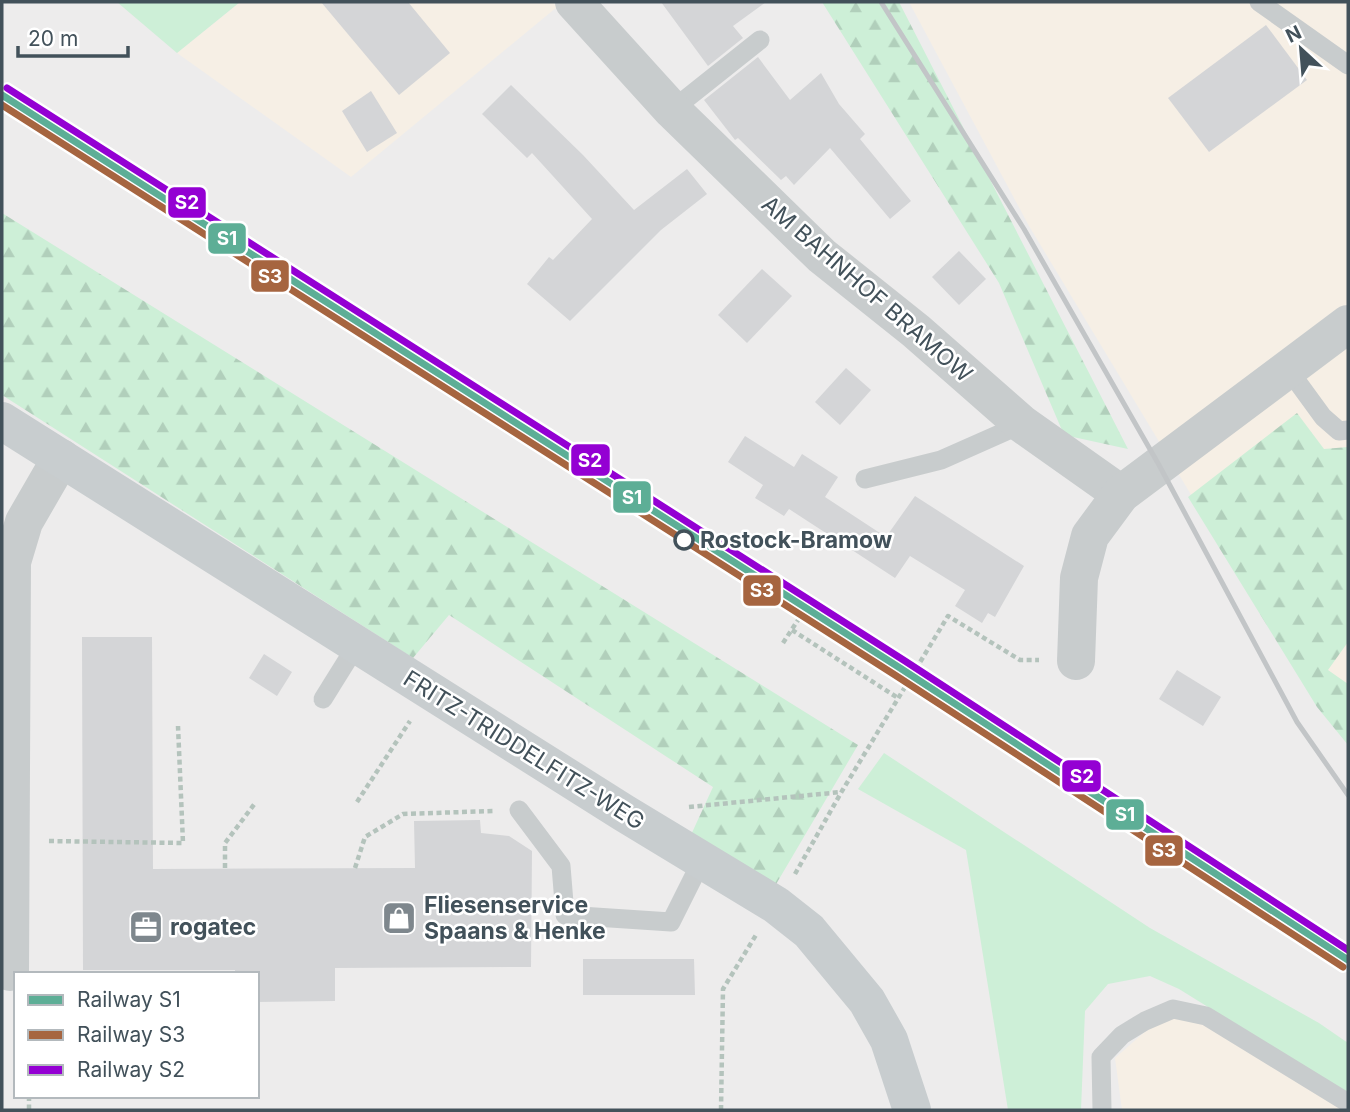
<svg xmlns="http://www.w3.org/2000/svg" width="1350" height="1112" font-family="Inter,sans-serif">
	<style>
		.commercial { fill: #f6efe5 }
		.green { fill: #cdefd7 }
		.forest { fill: url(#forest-firs) }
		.building { fill: #d4d5d7 }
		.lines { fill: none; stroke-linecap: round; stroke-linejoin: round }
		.path { stroke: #b4c3bc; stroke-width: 4.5; stroke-dasharray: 5 3.5; stroke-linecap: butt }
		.lane { stroke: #c8cccd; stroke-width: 19 }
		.street { stroke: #c8cccd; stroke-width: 38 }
		.secondary { stroke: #c8cdcf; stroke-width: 38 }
		.rail { stroke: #c2c5c7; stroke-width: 5 }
		.rail-1-casing { stroke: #fff; stroke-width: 12 }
		.rail-2-casing { stroke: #fff; stroke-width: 12 }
		.rail-3-casing { stroke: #fff; stroke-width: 12 }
		.rail-1 { stroke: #5dae96; stroke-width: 7 }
		.rail-2 { stroke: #a66540; stroke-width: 7 }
		.rail-3 { stroke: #9400d3; stroke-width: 7 }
		.stop-dot { fill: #fff; stroke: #42515a; stroke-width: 3.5 }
		.labels { text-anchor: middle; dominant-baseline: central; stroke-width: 5; stroke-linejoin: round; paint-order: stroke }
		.street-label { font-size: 23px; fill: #42515a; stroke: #fff }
		.stop-label { font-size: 23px; font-weight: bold; fill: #42515a; stroke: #fff; text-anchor: start }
		.poi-label { font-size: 23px; font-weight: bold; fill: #42515a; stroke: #fff; text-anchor: start }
		.line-badge { stroke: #fff; stroke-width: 2.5 }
		.badge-label { font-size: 19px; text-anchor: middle; font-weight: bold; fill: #fff }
	</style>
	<defs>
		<pattern id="forest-firs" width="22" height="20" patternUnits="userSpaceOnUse" patternTransform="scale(1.75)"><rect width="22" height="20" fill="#cdefd7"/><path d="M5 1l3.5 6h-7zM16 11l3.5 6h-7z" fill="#b1cfbb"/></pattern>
	</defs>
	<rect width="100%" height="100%" fill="#edecec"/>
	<g class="commercial">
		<path d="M240 2H553L557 7 351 177 177 53Z"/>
		<path d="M909 2H1348V707L1298 672 1029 226Z"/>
		<path d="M1183 1014 1205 1022 1347 1110H1122L1115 1058 1148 1029Z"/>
	</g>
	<g class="green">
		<path d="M117 2H240L177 53Z"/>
		<path d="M884 753 1150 928 1319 1023 1348 1043V1094L1179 989 1150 976 1108 984 1085 1011 1081 1110H1008L966 850 858 789Z"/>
	</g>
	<g class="forest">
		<path d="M822 2H899L1128 449 1064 435 999 283Z"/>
		<path d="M2 213 858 745 775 886 690 837 713 787 449 615 413 658 2 395Z"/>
		<path d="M1297 413 1324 449 1348 447V642L1328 670 1348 684V745L1317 707 1188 497Z"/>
	</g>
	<g class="building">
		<path d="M321 2H408L450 53 399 95Z"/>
		<path d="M661 2H766L733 26 743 38 708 66Z"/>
		<path d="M1266 25 1307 80 1209 152 1168 98Z"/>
		<path d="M758 57 790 100 821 73 839 104 865 134 860 139 911 201 890 219 830 148 794 185 786 176 781 180 738 138 735 140 704 100Z"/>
		<path d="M511 85 583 155 634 210 687 169 707 194 661 230 570 321 527 284 549 257 553 260 592 219 532 153 527 158 482 114Z"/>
		<path d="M371 91 397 133 367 152 342 111Z"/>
		<path d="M959 251 986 279 959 305 932 277Z"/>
		<path d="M762 269 792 296 747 343 718 315Z"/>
		<path d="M846 368 871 390 840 425 815 402Z"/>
		<path d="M745 436 794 467 802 454 838 477 825 497 886 537 915 496 1024 566 995 617 988 613 982 623 955 606 965 590 910 556 895 578 789 509 784 516 755 498 763 485 728 462Z"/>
		<path d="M82 637H152L153 869 415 868 414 821 480 820 481 833 509 836 532 851 531 967 335 968V1001L257 1002V974H235V970H83Z"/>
		<path d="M264 654 292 672 277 696 249 678Z"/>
		<path d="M1177 670 1221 697 1203 726 1159 699Z"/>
		<path d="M583 959H694L695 995H583Z"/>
	</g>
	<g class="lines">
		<g class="path">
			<path d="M792 630 898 698"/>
			<path d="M783 643 800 617"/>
			<path d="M357 802 410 721"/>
			<path d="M689 807 841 792"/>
			<path d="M49 841 183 843 178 726"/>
			<path d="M225 868V843L256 802"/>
			<path d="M355 868 365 837 403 814 493 811"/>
			<path d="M795 874 842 791 948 616 1020 660H1039"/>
			<path d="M29 1096V1110"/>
			<path d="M721 1110 723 989 756 935"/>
		</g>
		<g class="lane">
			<path d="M1259 2 1348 65"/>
			<path d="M672 110 760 40"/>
			<path d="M1288 369 1323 417 1339 431 1348 430"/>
			<path d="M865 479 941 460 1022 424"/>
			<path d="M323 699 356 646"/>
			<path d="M519 810 561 866 565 915 671 922 702 860"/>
			<path d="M1102 1110 1101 1057 1122 1035 1145 1021 1173 1009 1206 1016 1348 1103"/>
		</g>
		<g class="street">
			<path d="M574 2 672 110 822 256 916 331 1022 424 1121 494"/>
			<path d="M1076 661 1079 578 1090 536 1121 494 1348 324"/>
			<path d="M10 972 12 562 24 522 61 458"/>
		</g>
		<path class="secondary" d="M2 421 624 813 776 905 809 931 867 1001 889 1040 912 1110"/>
		<path class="rail" d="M881 2 1024 229 1159 465 1297 722 1348 795"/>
		<g class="rail-1-casing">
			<path id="rail-1" d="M2 95 900 668 1348 960"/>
		</g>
		<g class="rail-2-casing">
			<path id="rail-2" d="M2 105 895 675 1343 967"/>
		</g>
		<g class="rail-3-casing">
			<path id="rail-3" d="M7 88 905 661 1348 950"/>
		</g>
		<use href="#rail-1" class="rail-1"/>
		<use href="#rail-2" class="rail-2"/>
		<use href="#rail-3" class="rail-3"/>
	</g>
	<defs>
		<g id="shop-square" transform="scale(1.75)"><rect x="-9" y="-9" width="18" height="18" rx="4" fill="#7e878d" stroke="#fff"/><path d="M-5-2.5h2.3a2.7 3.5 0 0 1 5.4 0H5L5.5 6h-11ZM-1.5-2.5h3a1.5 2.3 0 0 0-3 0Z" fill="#fff"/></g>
		<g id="office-square" transform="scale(1.75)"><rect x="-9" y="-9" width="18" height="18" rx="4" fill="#7e878d" stroke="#fff"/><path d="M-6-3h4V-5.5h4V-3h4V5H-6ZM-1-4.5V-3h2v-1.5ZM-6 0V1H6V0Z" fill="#fff"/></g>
	</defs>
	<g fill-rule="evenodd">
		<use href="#shop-square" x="399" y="918"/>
		<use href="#office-square" x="146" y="927"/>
	</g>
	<circle class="stop-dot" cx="684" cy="540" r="9"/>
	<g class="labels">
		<g class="street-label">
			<text transform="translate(867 289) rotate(41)">AM BAHNHOF BRAMOW</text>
			<text transform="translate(524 750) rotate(32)">FRITZ-TRIDDELFITZ-WEG</text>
		</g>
		<g class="stop-label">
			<text x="700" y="540">Rostock-Bramow</text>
		</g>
		<g class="poi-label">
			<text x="424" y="905">Fliesenservice<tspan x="424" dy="26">Spaans &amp; Henke</tspan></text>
			<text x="170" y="927">rogatec</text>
		</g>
	</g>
	<g class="line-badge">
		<rect x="167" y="186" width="40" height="33" rx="7" fill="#9400d3"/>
		<rect x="207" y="222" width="40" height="33" rx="7" fill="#5dae96"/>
		<rect x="250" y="259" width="40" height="34" rx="7" fill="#a66540"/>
		<rect x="570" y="443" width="41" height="34" rx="7" fill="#9400d3"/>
		<rect x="612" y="480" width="40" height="34" rx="7" fill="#5dae96"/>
		<rect x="742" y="574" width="40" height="33" rx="7" fill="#a66540"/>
		<rect x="1061" y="759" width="41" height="34" rx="7" fill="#9400d3"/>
		<rect x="1105" y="798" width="40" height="33" rx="7" fill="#5dae96"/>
		<rect x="1144" y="834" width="40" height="33" rx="7" fill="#a66540"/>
	</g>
	<g class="badge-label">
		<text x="187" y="209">S2</text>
		<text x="227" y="245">S1</text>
		<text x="270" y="283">S3</text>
		<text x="590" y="467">S2</text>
		<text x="632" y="504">S1</text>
		<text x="762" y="597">S3</text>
		<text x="1082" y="783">S2</text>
		<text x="1125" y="821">S1</text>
		<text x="1164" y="857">S3</text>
	</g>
	<rect width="1350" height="1112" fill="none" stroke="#42515a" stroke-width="7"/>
	<rect x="14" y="972" width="245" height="126" fill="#ffffff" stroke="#b3b9bd" stroke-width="2"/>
	<rect x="28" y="995" width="35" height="10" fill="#5dae96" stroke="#b3b9bd" stroke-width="2"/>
	<text x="77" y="1007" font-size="21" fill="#42515a">Railway S1</text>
	<rect x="28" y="1030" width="35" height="10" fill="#a66540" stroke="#b3b9bd" stroke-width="2"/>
	<text x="77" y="1042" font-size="21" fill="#42515a">Railway S3</text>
	<rect x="28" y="1065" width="35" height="10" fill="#9400d3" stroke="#b3b9bd" stroke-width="2"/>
	<text x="77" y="1077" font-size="21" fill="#42515a">Railway S2</text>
	<g transform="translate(1301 49) rotate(334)" stroke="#ffffff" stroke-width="5" paint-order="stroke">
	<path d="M0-5L12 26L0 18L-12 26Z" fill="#42515a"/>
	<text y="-10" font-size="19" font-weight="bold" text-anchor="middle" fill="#42515a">N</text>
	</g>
	<path d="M18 46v10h110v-10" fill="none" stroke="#42515a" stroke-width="3.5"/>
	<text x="28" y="46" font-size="21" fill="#42515a" stroke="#ffffff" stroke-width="5" paint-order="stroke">20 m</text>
</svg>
